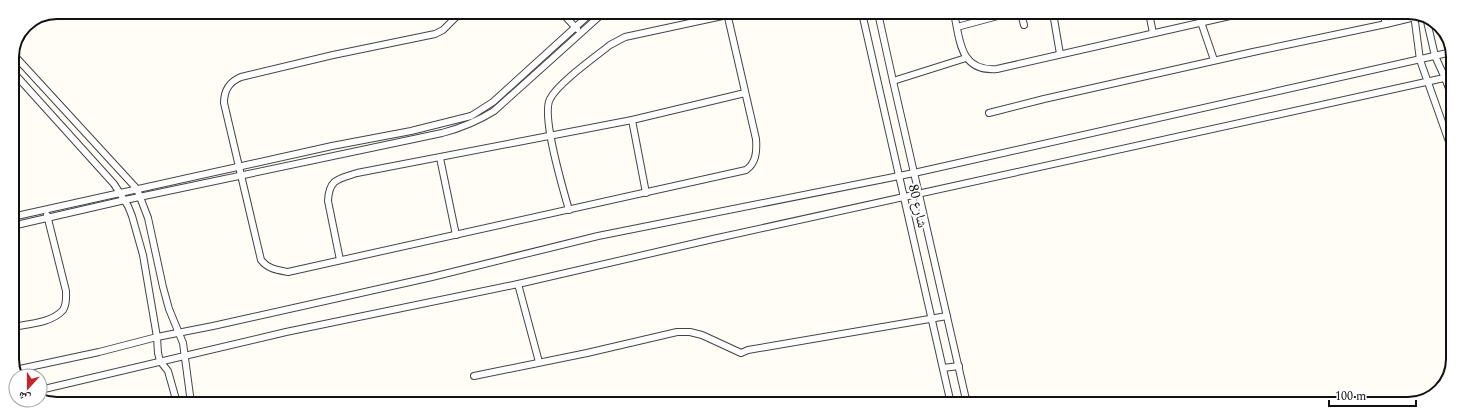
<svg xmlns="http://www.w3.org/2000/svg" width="1465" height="416" font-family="Spectral,'Noto Naskh Arabic',serif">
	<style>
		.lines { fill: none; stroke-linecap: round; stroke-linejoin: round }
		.minor-casing { stroke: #444; stroke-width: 8 }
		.minor { stroke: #fff; stroke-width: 6 }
		.labels { text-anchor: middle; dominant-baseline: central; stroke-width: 4; stroke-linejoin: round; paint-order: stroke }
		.street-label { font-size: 14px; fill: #111; stroke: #fff }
		.rim { fill: none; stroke: #111; stroke-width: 2 }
	</style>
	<rect width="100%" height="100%" fill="#fffdf5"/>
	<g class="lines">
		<g class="minor-casing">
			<g id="minor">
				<path d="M461 12 443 30 435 34 333 55 241 77C229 82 224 90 224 103L261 260C268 269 277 270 288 272L746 170C756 163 757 152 756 139L727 13"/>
				<path d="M562 13 577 29"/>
				<path d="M862 13 951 404"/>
				<path d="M878 13 893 81 967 404"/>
				<path d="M954 13C960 41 960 72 997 69L1243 13"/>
				<path d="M1021 13 1024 25"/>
				<path d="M1053 13 1060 54"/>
				<path d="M1149 13 1153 33"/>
				<path d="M1383 13 1386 24"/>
				<path d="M1414 14 1420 60 1452 150"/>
				<path d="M1426 17 1435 56 1445 78 1453 99"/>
				<path d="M1201 22 1214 60"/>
				<path d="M957 27 1009 13"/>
				<path d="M13 54 137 189 148 218 163 287 169 309 183 343 191 403"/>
				<path d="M12 71 114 184 128 206 132 216 143 255 157 337 158 353 160 361 168 371 177 403"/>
				<path d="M893 81 966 58"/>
				<path d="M989 113 1044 99 1253 52 1386 24 1415 17"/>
				<path d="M632 120 646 193"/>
				<path d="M440 158 456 235"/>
				<path d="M569 210C563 189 541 116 550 99 558 83 595 57 610 45L625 37 727 15"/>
				<path d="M12 217 332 146 411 131 471 116 493 102 591 13"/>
				<path d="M12 226 125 200 442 133C461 128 478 121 494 111L603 13"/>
				<path d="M340 260 328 201C329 179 338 179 357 173L632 120 745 93"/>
				<path d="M518 284 539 362"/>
				<path d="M12 327C28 324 52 323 63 310 67 304 66 298 66 291L47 215"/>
				<path d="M943 368 959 366"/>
				<path d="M15 370 99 352 157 337 213 326 432 277 598 236 914 173 1452 52"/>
				<path d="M474 376 587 353 677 332H690L702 335 741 353 748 350 947 316"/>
				<path d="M40 390 286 332 518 284 713 239 1453 76"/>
			</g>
		</g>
		<use href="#minor" class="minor"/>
	</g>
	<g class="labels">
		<g class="street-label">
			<text transform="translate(918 206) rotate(77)">شارع 80</text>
		</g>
	</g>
	<path d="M0 0H1465V416H0ZM57 19H1408A38 38 0 0 1 1446 57V359A38 38 0 0 1 1408 397H57A38 38 0 0 1 19 359V57A38 38 0 0 1 57 19Z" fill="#fff" fill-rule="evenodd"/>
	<path class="rim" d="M57 19H1408A38 38 0 0 1 1446 57V359A38 38 0 0 1 1408 397H57A38 38 0 0 1 19 359V57A38 38 0 0 1 57 19Z"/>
	<g transform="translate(28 388) rotate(201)"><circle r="19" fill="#ffffff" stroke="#a0a0a0"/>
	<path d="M0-3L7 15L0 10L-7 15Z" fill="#c4262e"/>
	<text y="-6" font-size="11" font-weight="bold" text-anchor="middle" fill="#111111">ش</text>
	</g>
	<path d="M1329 400v6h87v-6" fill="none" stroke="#111111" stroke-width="2"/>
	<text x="1335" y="400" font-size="12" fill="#111111" stroke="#ffffff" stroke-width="3" paint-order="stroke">100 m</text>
</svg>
